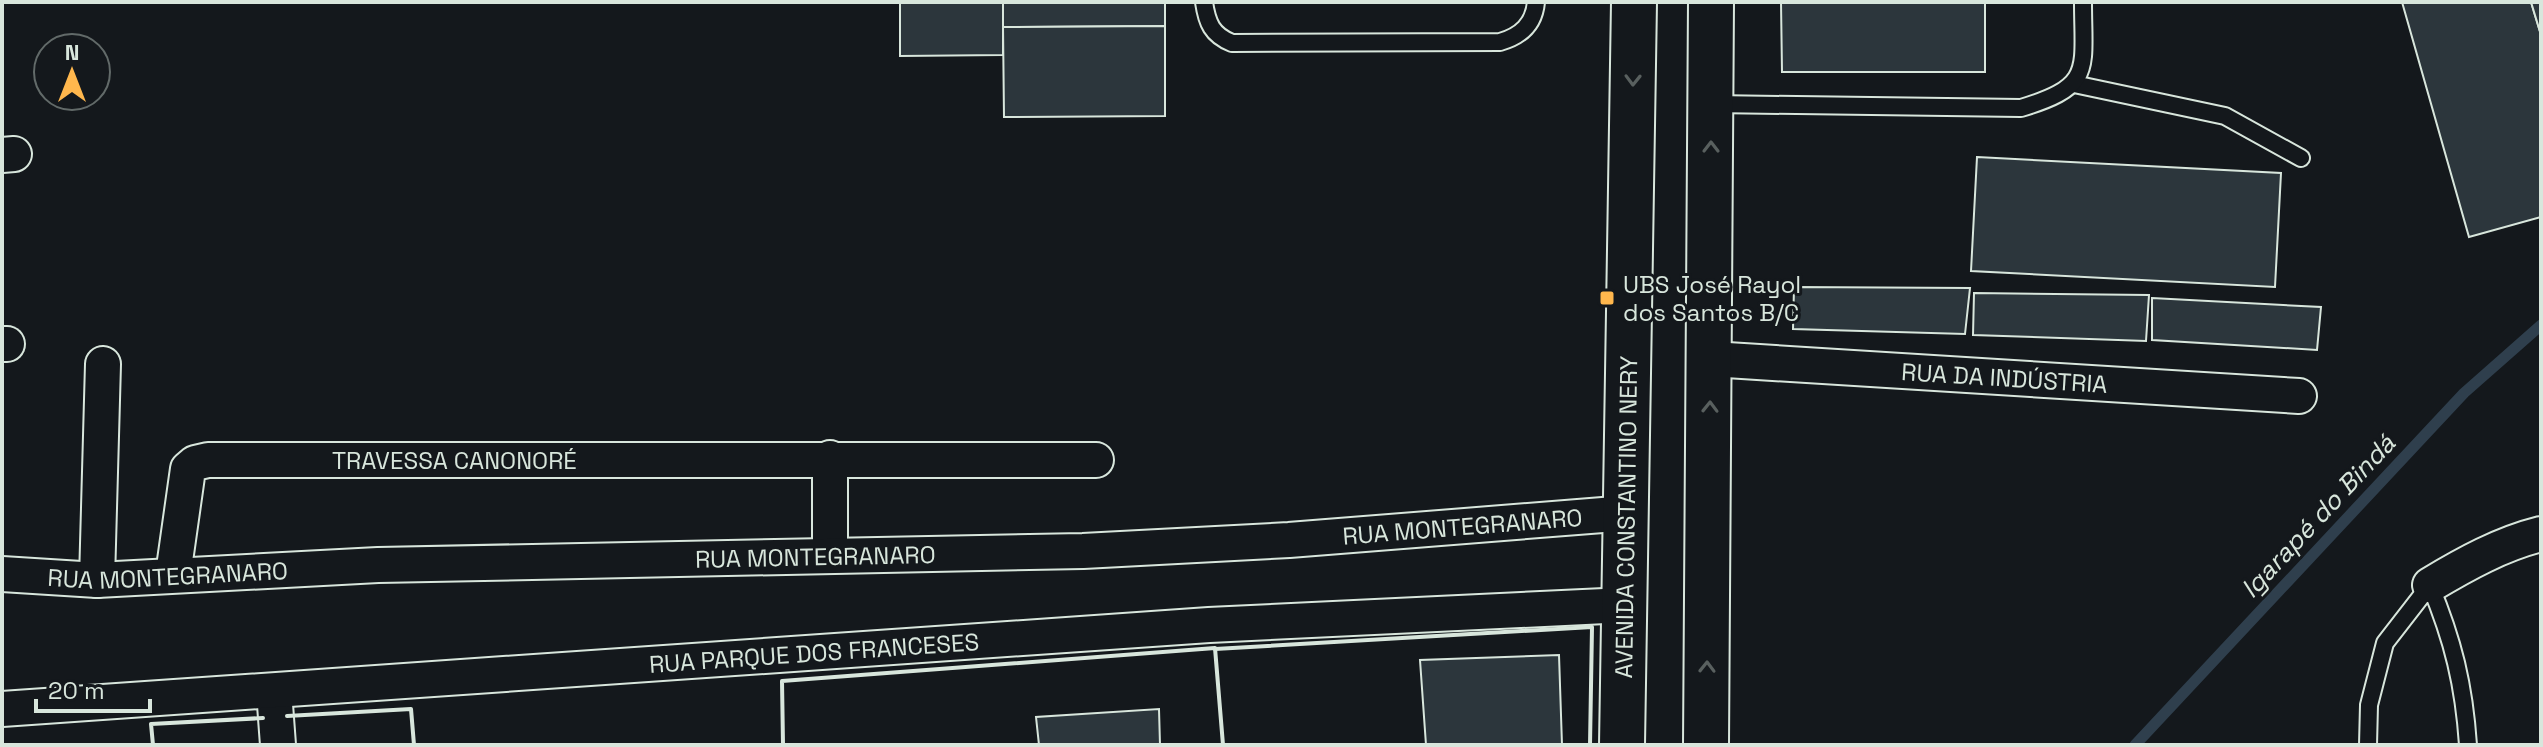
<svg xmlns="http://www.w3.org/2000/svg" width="2543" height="747" font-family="'Space Grotesk',sans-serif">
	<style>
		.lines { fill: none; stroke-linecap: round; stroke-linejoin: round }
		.stream { stroke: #2f3f4d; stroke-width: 11 }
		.building { fill: #2c363c; stroke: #d8e6dc; stroke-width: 2 }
		.service-casing { stroke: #d8e6dc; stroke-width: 20 }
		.minor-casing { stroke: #d8e6dc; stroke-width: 38 }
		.trunk-casing { stroke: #d8e6dc; stroke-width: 48 }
		.service { stroke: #14181c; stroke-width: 16 }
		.minor { stroke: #14181c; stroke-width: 34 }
		.trunk { stroke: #14181c; stroke-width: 44 }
		.wall { stroke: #d8e6dc; stroke-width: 4 }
		.oneway { stroke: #59605f }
		.poi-dot { fill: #ffb74d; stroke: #14181c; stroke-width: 3 }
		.labels { text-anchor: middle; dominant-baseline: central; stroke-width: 6; stroke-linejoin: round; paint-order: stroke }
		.poi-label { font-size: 24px; fill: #d8e6dc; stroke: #14181c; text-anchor: start }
		.street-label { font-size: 24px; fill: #d8e6dc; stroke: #14181c }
		.water-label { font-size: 26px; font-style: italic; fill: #d8e6dc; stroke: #14181c }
	</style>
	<rect width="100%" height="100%" fill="#14181c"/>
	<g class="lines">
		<path class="stream" d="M2135 745 2464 393 2541 325"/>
	</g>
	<g class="building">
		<path d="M900 2H1003V55L900 56Z"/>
		<path d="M1003 2H1165V26L1003 27Z"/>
		<path d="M1781 2H1985V72H1782Z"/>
		<path d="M2402 2H2531L2541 35V217L2469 237Z"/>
		<path d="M2531 2H2541V35Z"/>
		<path d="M1165 26V116L1004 117 1003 27Z"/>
		<path d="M1977 157 2281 173 2275 287 1971 271Z"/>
		<path d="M1794 287 1970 288 1965 334 1793 329Z"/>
		<path d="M1974 293 2149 295 2146 341 1973 335Z"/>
		<path d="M2152 298 2321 307 2317 350 2152 340Z"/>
		<path d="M1559 655 1562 745H1426L1420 660Z"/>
		<path d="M1159 709 1160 745H1039L1036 717Z"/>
	</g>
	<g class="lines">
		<g class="service-casing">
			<g id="service">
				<path d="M1204 2C1207 23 1212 35 1232 43L1500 42C1521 36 1534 24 1536 2"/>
				<path d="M2074 84 2225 116 2301 158"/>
				<path d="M1712 104 2021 108C2094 86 2083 70 2083 2"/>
				<path d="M2368 745 2369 705 2385 643 2430 585C2453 640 2464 685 2468 745"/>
			</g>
		</g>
		<g class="minor-casing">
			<g id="minor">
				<path d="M2 155 14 154"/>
				<path d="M2 344H7"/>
				<path id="s1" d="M1711 359 2299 396"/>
				<path d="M830 553V458"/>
				<path id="s2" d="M2 574 97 580 378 565 1083 551 1289 540 1628 513"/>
				<path id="s3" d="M173 575 188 469 195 463 208 460H1096"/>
				<path d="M97 580 103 364"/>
				<path d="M2430 585C2465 564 2501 544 2541 534"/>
				<path d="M274 691 278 745"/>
				<path id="s4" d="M2 709 1209 625 1626 605"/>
			</g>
		</g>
		<g class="trunk-casing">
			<g id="trunk">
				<path id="s5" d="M1622 745 1634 2"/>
				<path d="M1706 745 1711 2"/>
			</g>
		</g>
		<use href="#service" class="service"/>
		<use href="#minor" class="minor"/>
		<use href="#trunk" class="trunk"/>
		<g class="wall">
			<path d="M1215 649 1592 627 1590 745"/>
			<path d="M287 716 411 709 414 745"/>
			<path d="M153 745 151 724 263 718"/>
			<path d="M783 745 782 681 1215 648 1223 745"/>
		</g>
	</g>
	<defs><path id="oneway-chevron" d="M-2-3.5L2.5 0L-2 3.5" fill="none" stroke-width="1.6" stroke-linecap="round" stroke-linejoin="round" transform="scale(2)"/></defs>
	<g class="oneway">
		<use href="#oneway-chevron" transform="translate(1633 80) rotate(91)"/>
		<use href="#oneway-chevron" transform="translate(1711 147) rotate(-90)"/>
		<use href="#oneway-chevron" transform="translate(1710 407) rotate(-89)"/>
		<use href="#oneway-chevron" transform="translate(1707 667) rotate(-89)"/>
	</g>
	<rect class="poi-dot" x="1599" y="290" width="16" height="16" rx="4"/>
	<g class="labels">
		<g class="poi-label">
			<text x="1623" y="284">UBS José Rayol<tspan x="1623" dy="28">dos Santos B/C</tspan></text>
		</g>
		<g class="street-label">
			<text stroke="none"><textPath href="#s1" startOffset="294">RUA DA INDÚSTRIA</textPath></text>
			<text stroke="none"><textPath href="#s3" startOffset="376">TRAVESSA CANONORÉ</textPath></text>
			<text stroke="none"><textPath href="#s5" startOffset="228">AVENIDA CONSTANTINO NERY</textPath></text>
			<text stroke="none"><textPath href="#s2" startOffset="1462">RUA MONTEGRANARO</textPath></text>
			<text stroke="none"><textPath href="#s2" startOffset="814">RUA MONTEGRANARO</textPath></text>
			<text stroke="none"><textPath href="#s2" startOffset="166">RUA MONTEGRANARO</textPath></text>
			<text stroke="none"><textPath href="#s4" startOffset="814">RUA PARQUE DOS FRANCESES</textPath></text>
		</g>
		<g class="water-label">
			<text transform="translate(2318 516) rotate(-47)">Igarapé do Bindá</text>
		</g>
	</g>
	<rect width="2543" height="747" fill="none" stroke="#d8e6dc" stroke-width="8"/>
	<g transform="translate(72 72)"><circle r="38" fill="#14181c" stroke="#626a69" stroke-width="2"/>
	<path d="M0-6L14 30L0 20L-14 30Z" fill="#ffb74d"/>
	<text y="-12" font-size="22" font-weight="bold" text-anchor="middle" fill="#d8e6dc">N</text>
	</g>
	<path d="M36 699v12h114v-12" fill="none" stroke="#d8e6dc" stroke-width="4"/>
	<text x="48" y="699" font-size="24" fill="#d8e6dc" stroke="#14181c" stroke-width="6" paint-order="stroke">20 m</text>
</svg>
